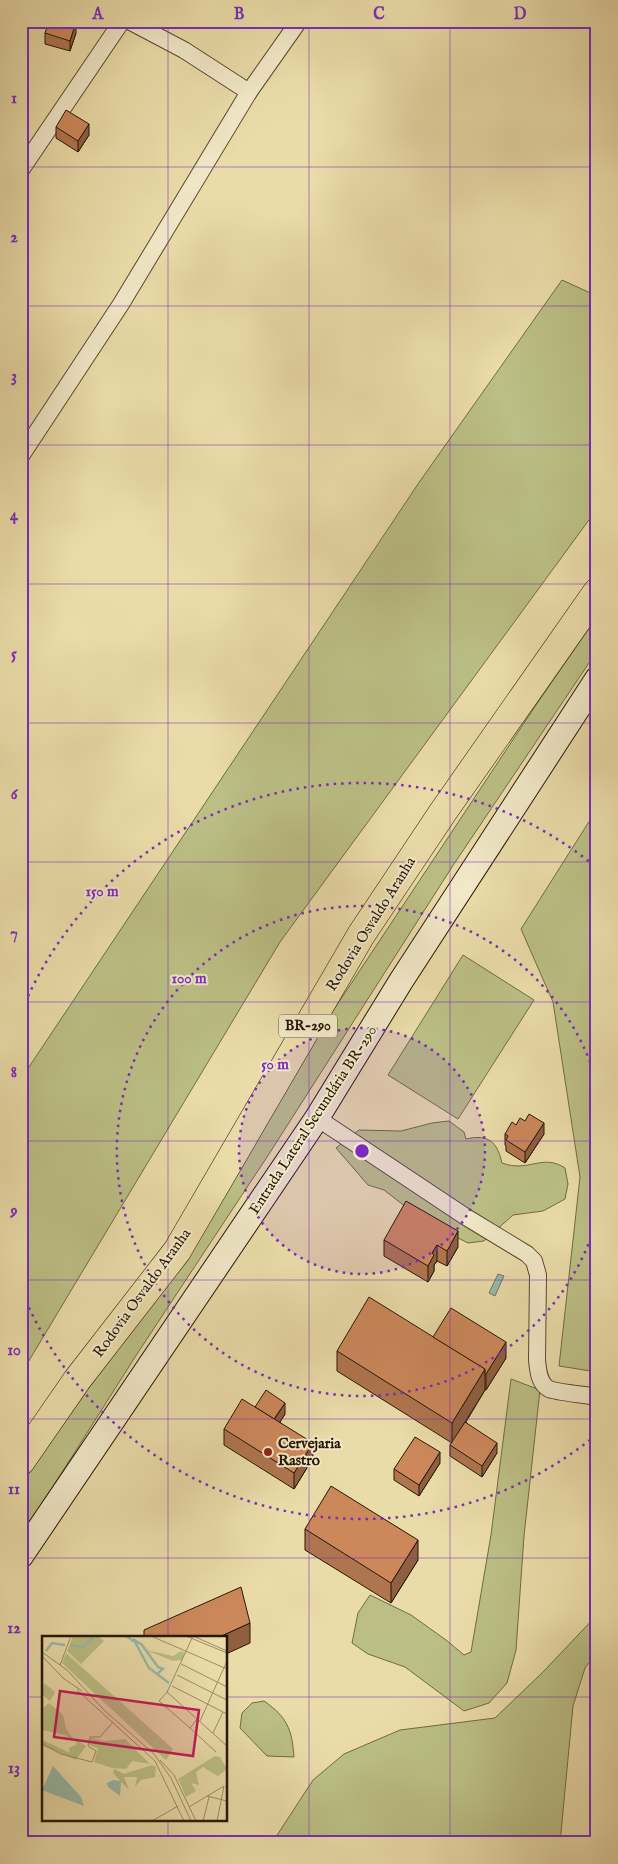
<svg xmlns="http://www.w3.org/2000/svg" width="618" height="1864" font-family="'IM FELL English',serif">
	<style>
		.green { fill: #bbbf85; stroke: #716a46 }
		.water { fill: #98bbab; stroke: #6b796a }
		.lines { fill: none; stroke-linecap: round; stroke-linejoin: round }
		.minor-casing { stroke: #584830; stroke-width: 18 }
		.secondary-casing { stroke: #271608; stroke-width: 26 }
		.trunk-casing { stroke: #271608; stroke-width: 29 }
		.minor { stroke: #f1e8c7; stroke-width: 16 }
		.secondary { stroke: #f1e8c7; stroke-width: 24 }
		.trunk { stroke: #eadca9; stroke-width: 28 }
		.wall { fill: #af754e; stroke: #271608 }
		.shaded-wall { fill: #8f5f40; stroke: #271608 }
		.building { fill: #cc885b; stroke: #271608 }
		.grid { fill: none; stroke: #7b2cbf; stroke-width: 1; stroke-opacity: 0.55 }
		.ring { fill: none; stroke: #7b2cbf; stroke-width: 2.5; stroke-dasharray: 2.5 5 }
		.poi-dot { fill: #8f2418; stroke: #f1e8c7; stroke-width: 2 }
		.labels { text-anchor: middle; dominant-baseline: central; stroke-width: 4; stroke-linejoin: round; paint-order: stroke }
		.shield { fill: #f1e8c7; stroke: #645541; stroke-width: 1 }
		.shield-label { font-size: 14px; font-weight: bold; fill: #271608 }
		.street-label { font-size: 15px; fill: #271608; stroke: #f1e8c7 }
		.poi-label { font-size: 15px; font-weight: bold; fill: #271608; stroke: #f1e8c7; text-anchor: start }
		.inset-river { fill: none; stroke: #98bbab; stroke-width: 2.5 }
		.inset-road { fill: none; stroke: #9c8d69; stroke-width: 1 }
		.view { fill: #c2185b; fill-opacity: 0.15; stroke: #c2185b; stroke-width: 2.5 }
		.inset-edge { fill: none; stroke: #271608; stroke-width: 2.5 }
		.centre { fill: #7b2cbf; stroke: #f1e8c7; stroke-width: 2.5 }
		.ring-label { font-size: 15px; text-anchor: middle; font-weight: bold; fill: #7b2cbf; stroke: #f1e8c7; stroke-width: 4; stroke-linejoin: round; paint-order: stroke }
		.neatline { fill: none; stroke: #7b2cbf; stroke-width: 2 }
		.grid-label { font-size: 16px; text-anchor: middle; font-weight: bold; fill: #7b2cbf }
	</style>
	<rect width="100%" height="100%" fill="#eadca9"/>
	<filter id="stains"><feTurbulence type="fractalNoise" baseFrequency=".004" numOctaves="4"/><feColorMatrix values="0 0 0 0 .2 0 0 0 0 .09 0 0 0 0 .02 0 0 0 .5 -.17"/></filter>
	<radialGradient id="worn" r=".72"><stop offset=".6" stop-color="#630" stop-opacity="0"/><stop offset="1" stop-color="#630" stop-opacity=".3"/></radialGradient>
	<g class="green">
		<path d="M562 280 597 296V509L280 942 21 1374V1079L420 481Z"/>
		<path d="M597 617V651L452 867 269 1154 137 1354 21 1537V1485L180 1258 309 1047 536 705Z"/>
		<path d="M597 809V1372L559 1366 580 1177 553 1002 521 929Z"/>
		<path d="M463 955 534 1000 458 1119 388 1075Z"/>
		<path d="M449 1121 464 1132 466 1139C488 1134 497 1141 502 1163 529 1173 542 1153 565 1168L568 1184 565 1199 543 1211 513 1215 484 1241 468 1243 424 1221 384 1190 368 1185 336 1148 359 1130 401 1131 432 1123Z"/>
		<path d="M511 1379 540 1390 524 1536 516 1650 507 1683 489 1703 464 1711 405 1667 368 1654 352 1643 358 1613 370 1595 411 1615 446 1640 464 1655 471 1652 491 1535Z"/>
		<path d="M597 1615V1653L585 1668 573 1706 560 1843H272L313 1780 344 1754 400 1730 495 1718 543 1672Z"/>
		<path d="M264 1701C287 1717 292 1729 294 1757L267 1756 240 1728 242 1713 252 1703Z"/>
	</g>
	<path class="water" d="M498 1274 504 1276 495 1296 489 1293Z"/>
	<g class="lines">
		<g class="minor-casing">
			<g id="minor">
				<path d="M129 21 184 50 249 92 299 21"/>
				<path d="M21 170 122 21"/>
				<path d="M21 456 121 304 249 92"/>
				<path d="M317 1118 466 1217 527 1254 534 1261 538 1275 537 1360C538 1370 539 1384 549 1389 555 1392 587 1395 597 1397"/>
			</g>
		</g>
		<g class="secondary-casing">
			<path id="secondary" d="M21 1556 317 1118 401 981 597 679"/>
		</g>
		<g class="trunk-casing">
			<path id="trunk" d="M21 1461 77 1380 177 1251 361 935 443 812 597 592"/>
		</g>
		<use href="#minor" class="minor"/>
		<use href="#secondary" class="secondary"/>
		<use href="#trunk" class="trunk"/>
	</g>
	<g class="wall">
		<path d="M45 33H76L70 51 45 44Z"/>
		<path d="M56 127 89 135 78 152 56 138Z"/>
		<path d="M516 1125 544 1134 525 1163 506 1151V1146L505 1145V1134Z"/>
		<path d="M384 1240 458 1247 447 1266 437 1261 434 1265V1271L428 1282 384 1256Z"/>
		<path d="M433 1337 506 1358 486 1390H485L466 1422 497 1453 482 1477 450 1456V1445L452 1443 337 1371V1351Z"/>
		<path d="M255 1407 285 1414 280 1422 313 1458 294 1489 224 1445V1429Z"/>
		<path d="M440 1463 419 1496 394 1480V1469Z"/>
		<path d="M305 1529 418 1560 391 1603 305 1550Z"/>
	</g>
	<g class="shaded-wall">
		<path d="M76 22V33L70 51V41Z"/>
		<path d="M89 124V135L78 152V141Z"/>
		<path d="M544 1123V1134L525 1163V1152Z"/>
		<path d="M458 1231V1247L447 1266V1251Z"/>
		<path d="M437 1245V1261L434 1265V1271L428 1282V1266L432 1253Z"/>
		<path d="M506 1342V1358L486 1390V1374Z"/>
		<path d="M485 1369V1390L452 1443V1423Z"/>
		<path d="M285 1403V1414L274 1431V1420Z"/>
		<path d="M313 1443V1458L294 1489V1473Z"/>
		<path d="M497 1443V1453L482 1477V1466Z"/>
		<path d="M440 1452V1463L419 1496V1485Z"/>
		<path d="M418 1540V1560L391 1603V1583Z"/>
		<path d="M250 1623V1643L226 1654V1638H217Z"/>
	</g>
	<g class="building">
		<path d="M49 21 76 22 70 41 45 33Z"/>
		<path d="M66 110 89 124 78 141 56 127Z"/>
		<path d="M529 1114 544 1123 525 1152 506 1140 508 1136 505 1134 512 1122 516 1125 520 1118 525 1121Z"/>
		<path d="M406 1201 458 1231 447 1251 437 1245 432 1253 434 1255 428 1266 384 1240Z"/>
		<path d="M369 1297 485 1369 452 1423 337 1351Z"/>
		<path d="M451 1308 506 1342 486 1374H485V1369L433 1337Z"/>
		<path d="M266 1390 285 1403 274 1419 255 1407Z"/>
		<path d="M242 1399 313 1443 294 1473 224 1429Z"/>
		<path d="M465 1422 497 1443 482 1466 450 1445Z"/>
		<path d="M415 1437 440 1452 419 1485 394 1469Z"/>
		<path d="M331 1486 418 1540 391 1583 305 1529Z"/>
		<path d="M241 1587 250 1623 217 1638H144V1630Z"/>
	</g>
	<path class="grid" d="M168 21V1638M309 21V1843M450 21V1843M21 167H597M21 306H597M21 445H597M21 584H597M21 723H597M21 862H597M21 1002H597M21 1141H597M21 1280H597M21 1419H597M21 1558H597M21 1697H44M226 1697H597M168 1820V1843"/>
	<circle cx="362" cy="1151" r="123" fill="#7b2cbf" fill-opacity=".12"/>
	<g class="ring">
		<circle cx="362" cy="1151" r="123"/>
		<path d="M596 1223A245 245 0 1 1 596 1079"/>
		<path d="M596 1435A368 368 0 0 1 22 1292M22 1010A368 368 0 0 1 596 867"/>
	</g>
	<circle class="poi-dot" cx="268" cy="1452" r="5"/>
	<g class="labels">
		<rect class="shield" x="279" y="1014.5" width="58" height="23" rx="4"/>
		<g class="shield-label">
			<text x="308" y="1026">BR-290</text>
		</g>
		<g class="street-label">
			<text transform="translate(371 924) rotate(-58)">Rodovia Osvaldo Aranha</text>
			<text transform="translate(313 1120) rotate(-57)">Entrada Lateral Secundária BR-290</text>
			<text transform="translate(142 1293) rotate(-54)">Rodovia Osvaldo Aranha</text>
		</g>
		<g class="poi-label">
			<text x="278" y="1443">Cervejaria<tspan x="278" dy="17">Rastro</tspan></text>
		</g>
	</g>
	<g transform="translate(42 1636)">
		<rect width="185" height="185" fill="#eadca9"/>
		<path d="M31 0H56L62 5 39 28 25 15ZM104 14 131 20 139 15 143 17 140 24 131 25ZM24 17 131 113 124 124 20 27ZM2 47 13 56 8 65 0 59ZM7 67 21 79 24 93 33 106 24 99 0 94V73ZM49 102 63 105 83 103 108 128 90 125 84 133 70 132 52 126 56 112 47 109ZM0 104 28 117 27 112 34 109 35 104 44 110 34 124 0 109ZM173 120 178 121 185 133 176 140 161 131 154 136 157 149 149 147 154 155 144 161 136 143ZM110 129 114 131 113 141 99 144 93 151 95 141H82L87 154 71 137 72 133 82 138Z" fill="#bbbf85"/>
		<path d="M11 130 39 161 42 170 0 154ZM71 144 79 145 78 160 66 151 65 147Z" fill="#98bbab"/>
		<path class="inset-river" d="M84 0 93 6 107 32 127 47M91 3 100 9 116 31 121 33 115 38M28 9 41 11 52 0M4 15 10 7 23 9"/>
		<path class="inset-road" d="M109 0 185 33M144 0 185 17M151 0 185 15M0 16 25 34 62 74 112 118 129 142 149 185M0 20 21 42 40 55M139 28 185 51M18 29 29 0M135 39 185 64M130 50 185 78M35 54 113 125 142 185M125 56 151 0M158 85 185 25M148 92 117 65 125 56 155 83M171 97 181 76M0 108 19 118 50 126 54 115 46 110 48 101H58L71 86M174 116 148 92 155 83 185 110M118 124 132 139 154 185M165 160 185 165M147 171 182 150 175 185M110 185 136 170M161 185 167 161"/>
		<path class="view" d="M18 55 157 74 151 120 12 101Z"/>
		<rect width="185" height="185" class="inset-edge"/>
	</g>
	<circle cx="362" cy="1151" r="8" class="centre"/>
	<g class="ring-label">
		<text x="102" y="896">150 m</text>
		<text x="189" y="983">100 m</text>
		<text x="275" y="1069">50 m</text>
	</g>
	<rect width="618" height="1864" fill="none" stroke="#eadca9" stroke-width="55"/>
	<rect x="28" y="28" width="562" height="1808" class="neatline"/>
	<g class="grid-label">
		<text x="98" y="19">A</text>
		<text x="239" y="19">B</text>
		<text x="379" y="19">C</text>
		<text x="520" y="19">D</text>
		<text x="14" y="103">1</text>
		<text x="14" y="242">2</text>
		<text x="14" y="381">3</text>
		<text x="14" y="520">4</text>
		<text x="14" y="659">5</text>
		<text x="14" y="799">6</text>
		<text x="14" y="938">7</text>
		<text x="14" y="1077">8</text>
		<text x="14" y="1216">9</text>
		<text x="14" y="1355">10</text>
		<text x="14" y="1494">11</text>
		<text x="14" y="1633">12</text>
		<text x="14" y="1773">13</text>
	</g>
	<rect width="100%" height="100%" filter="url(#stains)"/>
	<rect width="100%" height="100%" fill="url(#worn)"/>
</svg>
